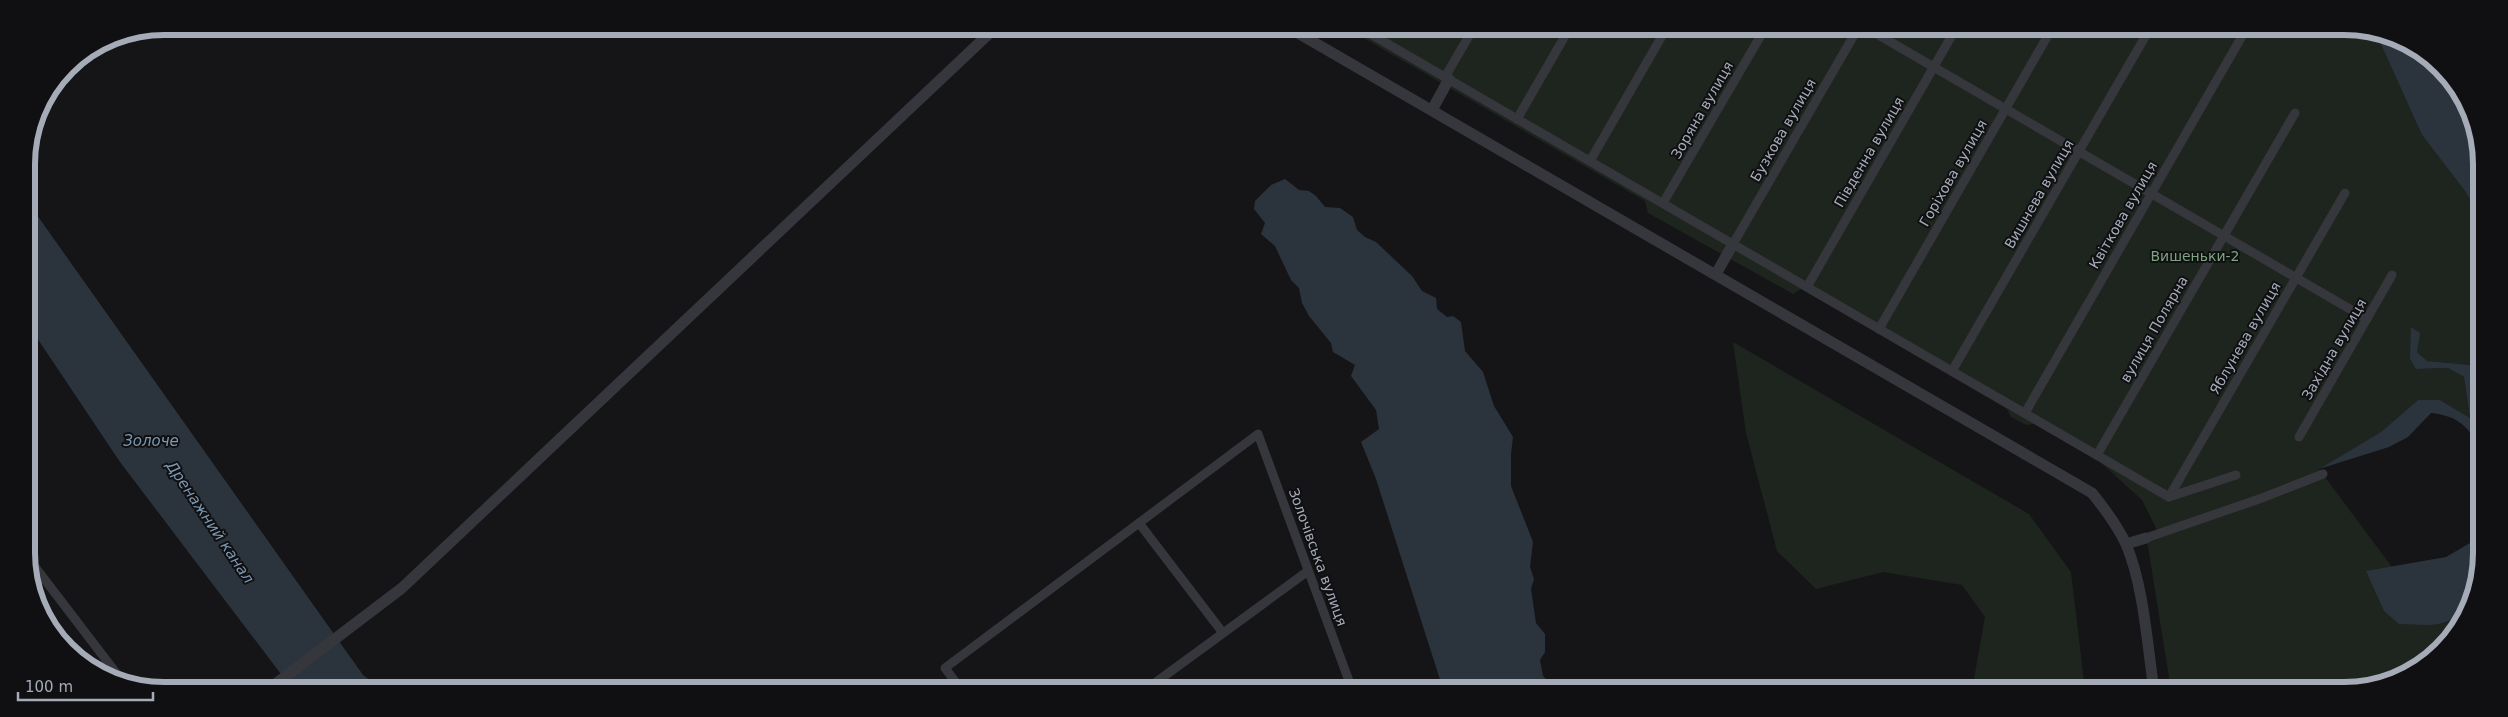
<svg xmlns="http://www.w3.org/2000/svg" width="2508" height="717" font-family="'DejaVu Sans',sans-serif">
	<style>
		.green { fill: #1d251e }
		.water { fill: #2b343c }
		.lines { fill: none; stroke-linecap: round; stroke-linejoin: round }
		.minor { stroke: #36373c; stroke-width: 9 }
		.tertiary { stroke: #36373c; stroke-width: 11 }
		.labels { text-anchor: middle; dominant-baseline: central; stroke-width: 4; stroke-linejoin: round; paint-order: stroke }
		.street-label { font-size: 14px; fill: #a6abb8; stroke: #101012 }
		.park-label { font-size: 14px; fill: #7da480; stroke: #101012 }
		.water-label { font-size: 15px; font-style: italic; fill: #7c99b4; stroke: #101012 }
		.rim { fill: none; stroke: #a6abb8; stroke-width: 6 }
	</style>
	<rect width="100%" height="100%" fill="#151517"/>
	<g class="green">
		<path d="M1348 29 2375 31 2422 135 2465 191 2479 214 2478 359 2470 365 2427 361 2417 352 2411 327 2416 369 2448 368 2464 377 2470 418 2440 400H2418L2381 432 2319 469 2392 567 2367 572 2399 624C2422 624 2451 627 2468 608L2459 629 2428 662 2352 690H2171L2146 534 2157 530 2142 500 2100 462 2034 424 2026 425 2011 417 2007 409 1801 289 1793 294 1648 213 1645 201Z"/>
		<path d="M1733 342 2029 514 2071 572 2085 690H1972L1985 617 1962 585 1883 572 1816 589 1777 551 1746 433Z"/>
	</g>
	<g class="water">
		<path d="M2375 31H2379L2447 73 2479 138V214L2465 191 2422 135Z"/>
		<path d="M1285 179 1299 190 1309 191 1316 196 1325 207 1340 208 1353 217 1357 230 1365 237 1376 242 1412 276 1422 291 1436 298 1437 309 1447 317 1453 316 1461 322 1465 351 1483 372 1494 406 1513 437 1511 454V486L1533 542 1530 567 1534 579 1531 589 1536 623 1545 634V652L1540 660 1543 676 1552 685 1564 683 1575 689H1443L1376 479 1361 442 1379 429 1376 410 1351 376 1355 365 1333 352 1331 343 1309 316 1302 303 1299 288 1291 280 1275 246 1261 234 1265 223 1254 209 1255 201 1271 185Z"/>
		<path d="M27 201 363 675 379 687 290 686 120 462 27 323Z"/>
		<path d="M2411 327 2420 333 2417 352 2427 361 2470 365 2478 359V443C2464 423 2456 416 2431 413L2408 437 2389 447 2319 469 2381 432 2418 400H2440L2470 418 2464 377 2448 368 2416 369 2410 359Z"/>
		<path d="M2477 539C2477 577 2484 613 2438 624 2426 626 2411 624 2399 624L2384 611 2366 571 2446 557Z"/>
	</g>
	<g class="lines">
		<g class="minor">
			<path d="M1362 29 2169 497"/>
			<path d="M1870 30 2367 319"/>
			<path d="M1445 77 1473 29"/>
			<path d="M1517 119 1569 29"/>
			<path d="M1590 161 1666 29"/>
			<path d="M1663 203 1764 30"/>
			<path d="M1733 244 1857 30"/>
			<path d="M1807 287 1955 30"/>
			<path d="M1879 329 2051 30"/>
			<path d="M1952 371 2149 30"/>
			<path d="M2025 413 2245 31"/>
			<path d="M2299 437 2392 275"/>
			<path d="M2097 455 2295 113"/>
			<path d="M2169 497 2345 193"/>
			<path d="M2169 497 2236 475"/>
			<path d="M1139 523 1223 633"/>
			<path d="M2146 538 2262 498 2323 474"/>
			<path d="M29 559 123 682"/>
			<path d="M960 688 945 668 1258 434 1352 689"/>
			<path d="M1148 688 1308 571"/>
		</g>
		<g class="tertiary">
			<path d="M1291 29 2092 493C2105 509 2117 525 2126 544 2144 587 2147 644 2154 690"/>
			<path d="M1432 110 1449 79"/>
			<path d="M1716 274 1733 244"/>
			<path d="M2126 544 2146 538"/>
			<path d="M273 686 402 588 995 28"/>
		</g>
	</g>
	<g class="labels">
		<g class="street-label">
			<text transform="translate(1702 110) rotate(-60)">Зоряна вулиця</text>
			<text transform="translate(1783 130) rotate(-60)">Бузкова вулиця</text>
			<text transform="translate(1869 152) rotate(-60)">Південна вулиця</text>
			<text transform="translate(1953 173) rotate(-60)">Горіхова вулиця</text>
			<text transform="translate(2039 194) rotate(-60)">Вишнева вулиця</text>
			<text transform="translate(2123 215) rotate(-60)">Квіткова вулиця</text>
			<text transform="translate(2154 329) rotate(-60)">вулиця Полярна</text>
			<text transform="translate(2245 338) rotate(-60)">Яблунева вулиця</text>
			<text transform="translate(2334 349) rotate(-60)">Західна вулиця</text>
			<text transform="translate(1318 557) rotate(70)">Золочівська вулиця</text>
		</g>
		<g class="park-label">
			<text x="2195" y="256">Вишеньки-2</text>
		</g>
		<g class="water-label">
			<text x="151" y="441">Золоче</text>
			<text transform="translate(210 522) rotate(56)">Дренажний канал</text>
		</g>
	</g>
	<path d="M0 0H2508V717H0ZM164 35H2344A129 129 0 0 1 2473 164V553A129 129 0 0 1 2344 682H164A129 129 0 0 1 35 553V164A129 129 0 0 1 164 35Z" fill="#101012" fill-rule="evenodd"/>
	<path class="rim" d="M164 35H2344A129 129 0 0 1 2473 164V553A129 129 0 0 1 2344 682H164A129 129 0 0 1 35 553V164A129 129 0 0 1 164 35Z"/>
	<path d="M18 692v8h135v-8" fill="none" stroke="#a6abb8" stroke-width="2.5"/>
	<text x="25" y="692" font-size="15" fill="#a6abb8" stroke="#101012" stroke-width="4" paint-order="stroke">100 m</text>
</svg>
